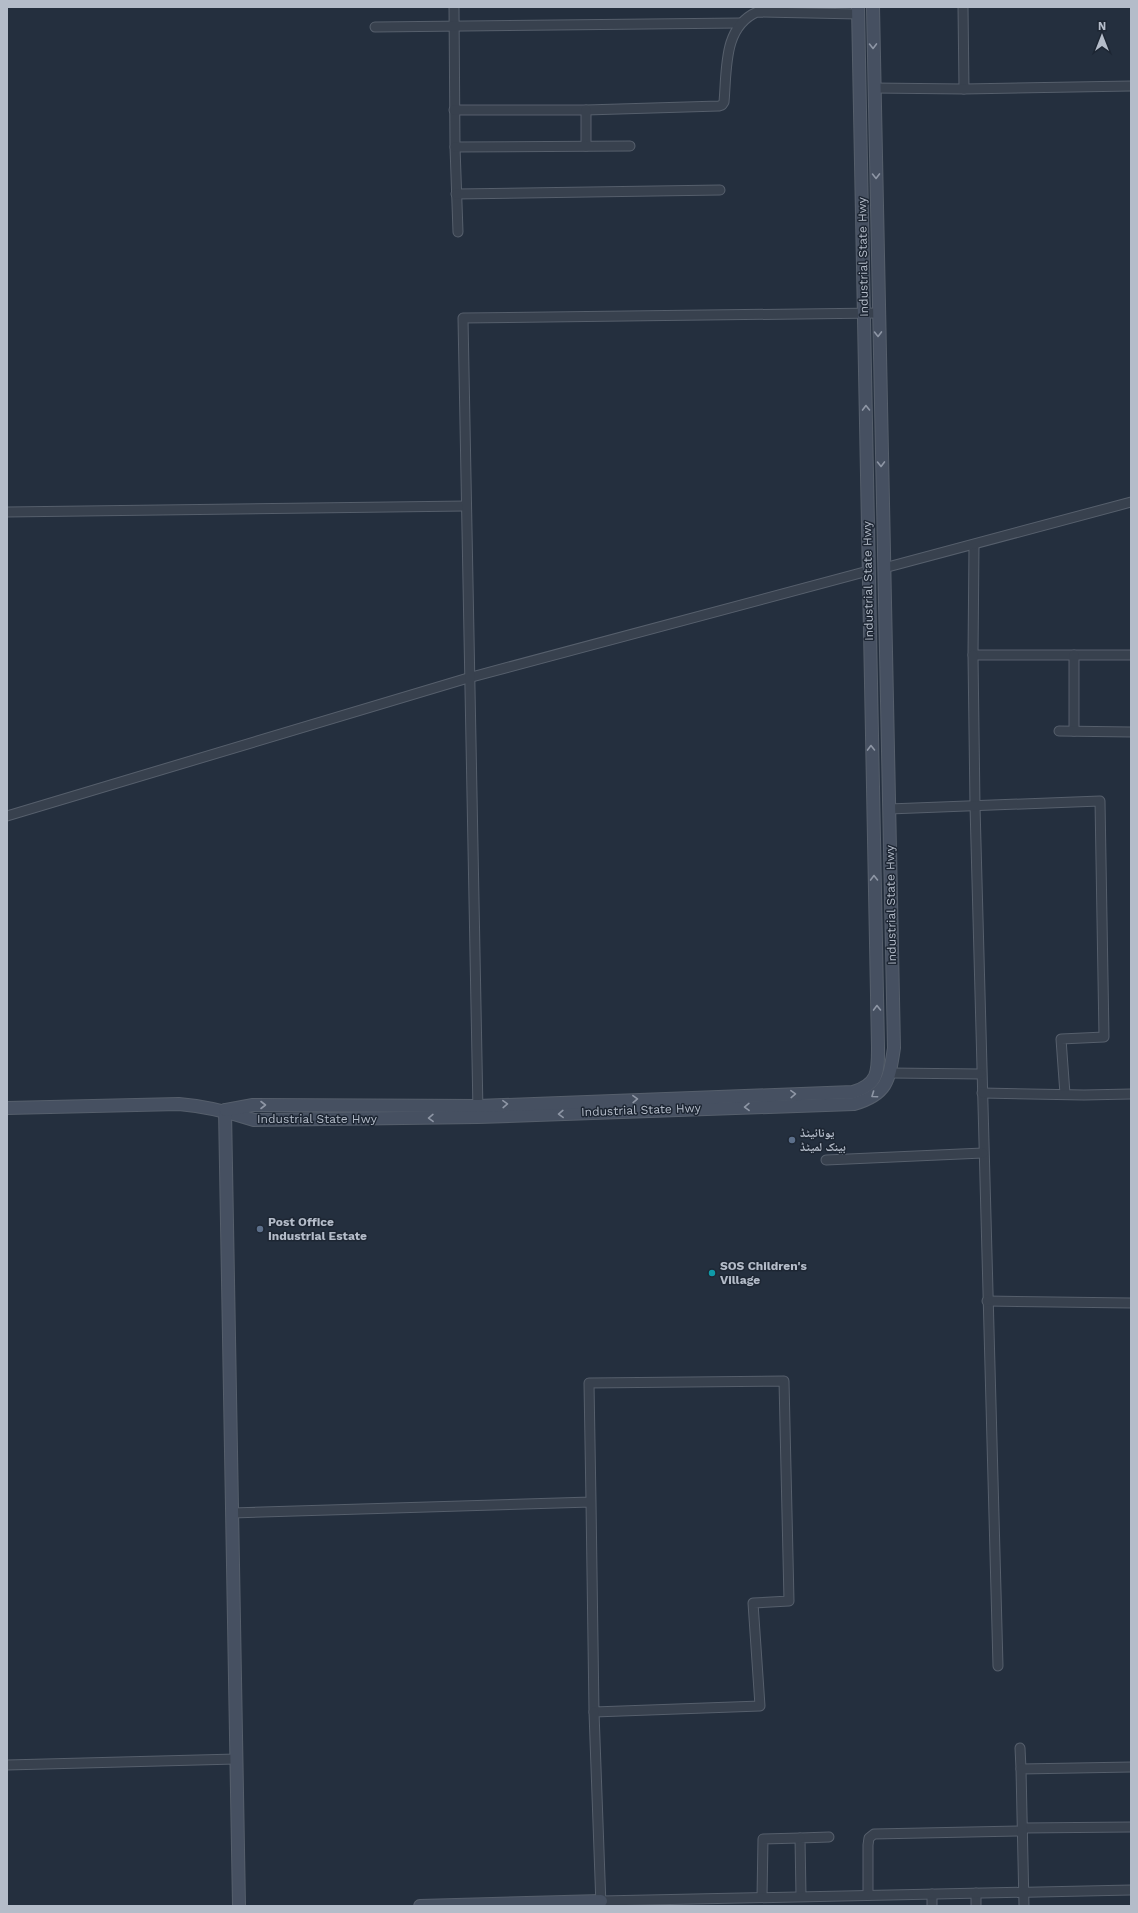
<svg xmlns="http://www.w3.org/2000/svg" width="1138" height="1913" font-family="'Work Sans','Noto Naskh Arabic',sans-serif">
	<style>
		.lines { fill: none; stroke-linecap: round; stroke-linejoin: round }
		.street-casing { stroke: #565f6c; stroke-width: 11 }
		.secondary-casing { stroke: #565f6c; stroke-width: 14 }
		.street { stroke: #38414e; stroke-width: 9 }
		.secondary { stroke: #465061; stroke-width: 12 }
		.oneway { stroke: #8e96a5 }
		.service-dot { fill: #5c6f8a; stroke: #1d2633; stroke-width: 1.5 }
		.culture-dot { fill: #0f9aa8; stroke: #1d2633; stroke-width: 1.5 }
		.labels { text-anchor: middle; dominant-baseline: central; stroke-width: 3; stroke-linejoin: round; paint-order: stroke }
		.street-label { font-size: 12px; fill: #b4bcc9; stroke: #1d2633 }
		.poi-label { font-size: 12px; font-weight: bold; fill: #b4bcc9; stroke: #1d2633; text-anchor: start }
	</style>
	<rect width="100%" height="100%" fill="#242f3e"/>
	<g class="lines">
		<g class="street-casing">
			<g id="street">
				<path d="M454 7 455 147 458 232"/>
				<path d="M963 7 964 89"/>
				<path d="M375 27 740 23"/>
				<path d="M874 88 964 89 1131 86"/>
				<path d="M454 110H586L719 106 722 105 724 102C727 69 723 27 757 12L858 14"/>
				<path d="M586 110V146"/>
				<path d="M455 147 630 146"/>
				<path d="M456 194 720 190"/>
				<path d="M7 512 466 506"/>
				<path d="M974 545 973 655H1131"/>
				<path d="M884 568 1131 502"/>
				<path d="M973 655 975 806 998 1666"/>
				<path d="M1074 655V731"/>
				<path d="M1059 731 1131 732"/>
				<path d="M889 809 1100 801 1104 1037 1061 1039 1065 1094"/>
				<path d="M7 816 468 678 868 571"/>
				<path d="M890 1073 981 1074"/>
				<path d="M982 1093 1084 1095 1131 1094"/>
				<path d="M478 1112 463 318 878 313"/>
				<path d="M826 1160 983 1153"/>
				<path d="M987 1301 1131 1303"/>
				<path d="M232 1513 591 1502 589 1383 784 1381 789 1601 753 1603 760 1706 594 1712 591 1502"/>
				<path d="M594 1712 601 1906"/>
				<path d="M1020 1748 1021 1769"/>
				<path d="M7 1765 236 1759"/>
				<path d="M1023 1828 1131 1827"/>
				<path d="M976 1893V1906"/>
				<path d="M932 1894V1906"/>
				<path d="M868 1895V1845L869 1838 874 1834 1023 1831"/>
				<path d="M801 1896 800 1838 829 1837"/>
				<path d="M762 1897 763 1839 800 1838"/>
				<path d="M601 1901 1131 1890"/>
				<path d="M1024 1906 1021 1769 1131 1767"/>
			</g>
		</g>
		<g class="secondary-casing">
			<g id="secondary">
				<path d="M7 1108 179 1104C205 1106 229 1112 254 1120L478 1117 854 1104C888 1094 889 1080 894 1048L873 7"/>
				<path d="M225 1110 239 1906"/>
				<path d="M226 1110 253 1105 478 1106 853 1092C879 1084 878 1071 878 1047L858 7"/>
				<path d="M420 1906 601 1901"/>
			</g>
		</g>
		<use href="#street" class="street"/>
		<use href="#secondary" class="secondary"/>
	</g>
	<defs><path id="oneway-chevron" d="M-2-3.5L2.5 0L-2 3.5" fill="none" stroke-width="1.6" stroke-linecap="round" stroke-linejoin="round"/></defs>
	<g class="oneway">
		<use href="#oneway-chevron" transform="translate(873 46) rotate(89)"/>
		<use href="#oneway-chevron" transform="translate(876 176) rotate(89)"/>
		<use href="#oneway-chevron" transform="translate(878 334) rotate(89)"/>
		<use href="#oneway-chevron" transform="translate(866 408) rotate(-91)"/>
		<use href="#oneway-chevron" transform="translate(881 464) rotate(89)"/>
		<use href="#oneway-chevron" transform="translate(871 748) rotate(-91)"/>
		<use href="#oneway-chevron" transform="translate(874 878) rotate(-91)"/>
		<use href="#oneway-chevron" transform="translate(877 1008) rotate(-91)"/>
		<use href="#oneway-chevron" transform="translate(793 1094) rotate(-2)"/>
		<use href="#oneway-chevron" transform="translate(874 1095) rotate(145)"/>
		<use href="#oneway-chevron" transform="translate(635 1099) rotate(-2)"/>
		<use href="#oneway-chevron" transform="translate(505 1104) rotate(-2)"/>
		<use href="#oneway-chevron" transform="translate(263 1105)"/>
		<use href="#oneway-chevron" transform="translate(747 1107) rotate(179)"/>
		<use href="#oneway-chevron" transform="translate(561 1114) rotate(178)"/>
		<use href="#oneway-chevron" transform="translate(431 1118) rotate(179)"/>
	</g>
	<g class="service-dot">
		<circle cx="792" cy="1140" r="4"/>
		<circle cx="260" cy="1229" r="4"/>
	</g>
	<circle class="culture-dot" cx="712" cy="1273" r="4"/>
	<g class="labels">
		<g class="street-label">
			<text transform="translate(863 257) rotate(-91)">Industrial State Hwy</text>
			<text transform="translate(868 581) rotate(-91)">Industrial State Hwy</text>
			<text transform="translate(891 905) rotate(-91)">Industrial State Hwy</text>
			<text transform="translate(641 1110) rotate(-2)">Industrial State Hwy</text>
			<text x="317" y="1119">Industrial State Hwy</text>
		</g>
		<g class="poi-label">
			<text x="800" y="1133">یونائیٹڈ<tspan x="800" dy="14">بینک لمیٹڈ</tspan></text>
			<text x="268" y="1222">Post Office<tspan x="268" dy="14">Industrial Estate</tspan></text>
			<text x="720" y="1266">SOS Children's<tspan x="720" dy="14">Village</tspan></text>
		</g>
	</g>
	<rect width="1138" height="1913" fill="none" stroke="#b4bcc9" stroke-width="16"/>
	<g transform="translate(1102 36)" stroke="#1d2633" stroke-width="3" paint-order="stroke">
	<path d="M0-3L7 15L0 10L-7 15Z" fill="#b4bcc9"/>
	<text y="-6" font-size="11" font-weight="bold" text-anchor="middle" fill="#b4bcc9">N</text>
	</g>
</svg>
